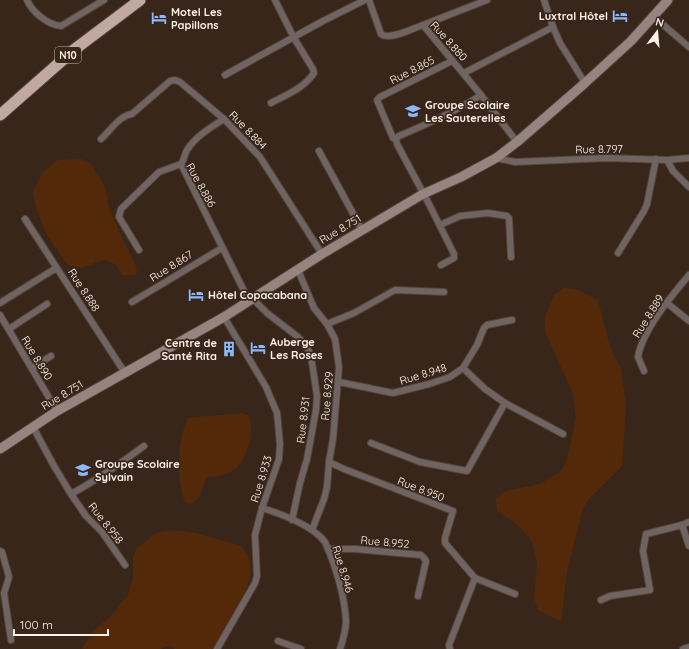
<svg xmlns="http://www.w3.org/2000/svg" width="689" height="649" font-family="Quicksand,sans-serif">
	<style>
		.green { fill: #542909 }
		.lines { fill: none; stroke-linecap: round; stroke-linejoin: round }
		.minor-casing { stroke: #544338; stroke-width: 8 }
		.secondary-casing { stroke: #544338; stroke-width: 11 }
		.trunk-casing { stroke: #544338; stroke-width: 13 }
		.minor { stroke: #6f6461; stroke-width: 6 }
		.secondary { stroke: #968480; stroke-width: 9 }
		.trunk { stroke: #c2a8a2; stroke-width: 11 }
		.labels { text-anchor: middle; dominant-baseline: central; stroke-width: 3.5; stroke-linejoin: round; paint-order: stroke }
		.shield { fill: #38261b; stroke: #c3b5ad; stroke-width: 1 }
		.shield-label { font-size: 10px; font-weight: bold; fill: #fff2eb }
		.poi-label { font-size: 11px; font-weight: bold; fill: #fff2eb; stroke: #38261b; text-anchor: start }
		.street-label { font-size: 11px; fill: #fff2eb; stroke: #38261b }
	</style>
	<rect width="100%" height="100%" fill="#38261b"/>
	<g class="green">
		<path d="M81 159 91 164 105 187 109 209 135 264 137 270 135 275H122L116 265 105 259 82 268 71 266 66 263 45 231 36 208 33 190 43 172 58 160Z"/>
		<path d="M564 288 575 289 598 300 610 347 621 369 626 406 622 466 588 500 582 511 567 571 561 622 538 610 534 599 537 564 532 541 517 524 497 511 496 499 506 491 540 484 559 472 566 463 576 418 573 394 545 332V316L554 295Z"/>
		<path d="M242 413 248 415C256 429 247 460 234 470 226 476 216 476 206 477L200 497 191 504 185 502C176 477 177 442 188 418Z"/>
		<path d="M169 530 196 533 241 546 249 557 251 573 245 592 212 649H174V648L169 646 160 649H82L92 632 110 617 128 595 133 578V557L137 548 155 534Z"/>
	</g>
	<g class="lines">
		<g class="minor-casing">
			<g id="minor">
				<path d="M27 0C32 12 48 25 61 26L104 0"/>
				<path d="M369 0 381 34C389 41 414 28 423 25L481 95"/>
				<path d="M544 0 553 27 560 43 585 83"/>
				<path d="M653 16 689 47"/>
				<path d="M423 25 487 0"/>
				<path d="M464 73 553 27"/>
				<path d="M225 75 323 21 365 0"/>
				<path d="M271 103C286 95 304 88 314 73L313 69 294 38 275 0"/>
				<path d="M101 139C110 131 120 115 132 114L170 81 175 80 180 82 224 119 260 157 322 254"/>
				<path d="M396 139 393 138 377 100 380 97 452 61"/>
				<path d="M319 151 362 230"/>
				<path d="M496 158 515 162 607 158 667 160 673 171 689 187"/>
				<path d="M667 160 689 158"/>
				<path d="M181 164C185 159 184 155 187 150 195 137 211 127 224 119"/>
				<path d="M25 219 125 373"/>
				<path d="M440 225 460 216 488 213 507 216 509 218 511 257"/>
				<path d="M139 250 119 217 121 209 159 172 181 164 249 301"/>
				<path d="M618 253 644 211 647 204 656 159"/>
				<path d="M441 265 454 258V254L428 202 397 144 396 139 399 136C427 124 455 112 481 95L517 142"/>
				<path d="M298 270 314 308 327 324 335 339 339 367 333 439 329 462 327 487 324 499 312 530"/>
				<path d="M253 299 267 313 298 337 307 347 311 356 317 396 316 410 307 459 300 483 292 520"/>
				<path d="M132 302 222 248"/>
				<path d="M0 303 53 270 57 269"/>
				<path d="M667 303 689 321"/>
				<path d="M0 315 57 411"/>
				<path d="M327 324 354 313 395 290 444 292"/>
				<path d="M9 329 47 304"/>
				<path d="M32 368 51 356"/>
				<path d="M463 368 485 389 505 403 563 434"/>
				<path d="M644 371 638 357C642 331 672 295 689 275"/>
				<path d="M339 382 393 393 429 384 450 377 463 368 477 345 484 328 487 325 512 320"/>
				<path d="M33 427 54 466 71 494C97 480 121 463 144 446"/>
				<path d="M371 443 420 462 467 471 505 403"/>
				<path d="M329 462 344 469 453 511 445 538V543L475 578 449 645 450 649"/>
				<path d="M71 494 86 516 102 532 125 565"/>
				<path d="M262 508C281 514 313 526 325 542 335 564 345 597 346 621 346 631 343 640 340 649"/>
				<path d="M689 522 682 525 689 546"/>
				<path d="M328 549H355L421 555 424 558 426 561 418 596"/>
				<path d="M0 551 2 552 9 577 4 593 11 640"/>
				<path d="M475 578 515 594"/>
				<path d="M601 600 610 596 650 590 643 551 646 534 682 525"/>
				<path d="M278 641 301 649"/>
				<path d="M217 649 255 583 257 576 255 535 262 508 279 459 280 444 277 413 266 387 224 317"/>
				<path d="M683 649 689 647"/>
			</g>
		</g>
		<g class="secondary-casing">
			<path id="secondary" d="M0 449 57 411 224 317 322 254 423 194 461 177 496 158 517 142 585 83 631 41 668 0"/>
		</g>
		<g class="trunk-casing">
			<path id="trunk" d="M0 115 75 49 140 0"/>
		</g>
		<use href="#minor" class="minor"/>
		<use href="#secondary" class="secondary"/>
		<use href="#trunk" class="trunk"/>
	</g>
	<defs>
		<g id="hotel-bare" transform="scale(1.2)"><path d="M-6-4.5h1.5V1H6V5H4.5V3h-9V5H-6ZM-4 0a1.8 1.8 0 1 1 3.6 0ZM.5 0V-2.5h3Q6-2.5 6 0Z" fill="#8bbafc" stroke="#38261b" stroke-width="2.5" paint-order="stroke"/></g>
		<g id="school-bare" transform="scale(1.2)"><path d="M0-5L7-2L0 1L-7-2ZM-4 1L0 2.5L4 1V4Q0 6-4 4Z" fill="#8bbafc" stroke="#38261b" stroke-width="2.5" paint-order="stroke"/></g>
		<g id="building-bare" transform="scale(1.2)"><path d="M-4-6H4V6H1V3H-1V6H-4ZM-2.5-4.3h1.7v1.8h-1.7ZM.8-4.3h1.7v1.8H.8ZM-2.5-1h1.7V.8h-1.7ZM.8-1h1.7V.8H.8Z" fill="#8bbafc" stroke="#38261b" stroke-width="2.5" paint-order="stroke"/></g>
	</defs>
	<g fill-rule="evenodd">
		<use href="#hotel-bare" x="620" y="16"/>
		<use href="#hotel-bare" x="159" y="18"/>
		<use href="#school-bare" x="413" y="111"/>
		<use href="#hotel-bare" x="196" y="295"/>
		<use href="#hotel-bare" x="258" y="348"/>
		<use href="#building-bare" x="229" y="349"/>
		<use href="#school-bare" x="83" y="470"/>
	</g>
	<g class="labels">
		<rect class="shield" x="55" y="47" width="26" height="16" rx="3"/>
		<g class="shield-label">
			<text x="68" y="55">N10</text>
		</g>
		<g class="poi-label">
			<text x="171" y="12">Motel Les<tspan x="171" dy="13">Papillons</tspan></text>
			<text x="608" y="16" text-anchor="end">Luxtral Hôtel</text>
			<text x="425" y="105">Groupe Scolaire<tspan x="425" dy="13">Les Sauterelles</tspan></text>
			<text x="208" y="295">Hôtel Copacabana</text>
			<text x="270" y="342">Auberge<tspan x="270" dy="13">Les Roses</tspan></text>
			<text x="217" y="343" text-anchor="end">Centre de<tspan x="217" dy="13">Santé Rita</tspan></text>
			<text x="95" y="464">Groupe Scolaire<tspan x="95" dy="13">Sylvain</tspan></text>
		</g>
		<g class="street-label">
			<text transform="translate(449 41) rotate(48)">Rue 8.880</text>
			<text transform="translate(412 70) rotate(-27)">Rue 8.865</text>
			<text transform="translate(248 130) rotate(46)">Rue 8.884</text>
			<text transform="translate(599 149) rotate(-1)">Rue 8.797</text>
			<text transform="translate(201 185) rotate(61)">Rue 8.886</text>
			<text transform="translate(340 229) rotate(-31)">Rue 8.751</text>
			<text transform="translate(171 266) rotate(-32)">Rue 8.867</text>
			<text transform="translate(84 290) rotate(57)">Rue 8.888</text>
			<text transform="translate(648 316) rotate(-58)">Rue 8.889</text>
			<text transform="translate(37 358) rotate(59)">Rue 8.890</text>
			<text transform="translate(423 374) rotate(-17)">Rue 8.948</text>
			<text transform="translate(62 395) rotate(-31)">Rue 8.751</text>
			<text transform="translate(327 396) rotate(-85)">Rue 8.929</text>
			<text transform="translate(303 420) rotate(-83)">Rue 8.931</text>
			<text transform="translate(261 479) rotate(-73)">Rue 8.933</text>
			<text transform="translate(421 489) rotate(21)">Rue 8.950</text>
			<text transform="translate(106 523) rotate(52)">Rue 8.958</text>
			<text transform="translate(385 542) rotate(5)">Rue 8.952</text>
			<text transform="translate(343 569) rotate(73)">Rue 8.946</text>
		</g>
	</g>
	<g transform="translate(657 32) rotate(16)" stroke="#38261b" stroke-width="3" paint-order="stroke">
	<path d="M0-3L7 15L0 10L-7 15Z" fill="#fff2eb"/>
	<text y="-6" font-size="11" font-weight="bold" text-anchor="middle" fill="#fff2eb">N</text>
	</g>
	<path d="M14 629v6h94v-6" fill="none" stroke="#fff2eb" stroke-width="2"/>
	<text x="20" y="629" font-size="12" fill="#fff2eb" stroke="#38261b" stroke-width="3" paint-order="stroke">100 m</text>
</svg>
